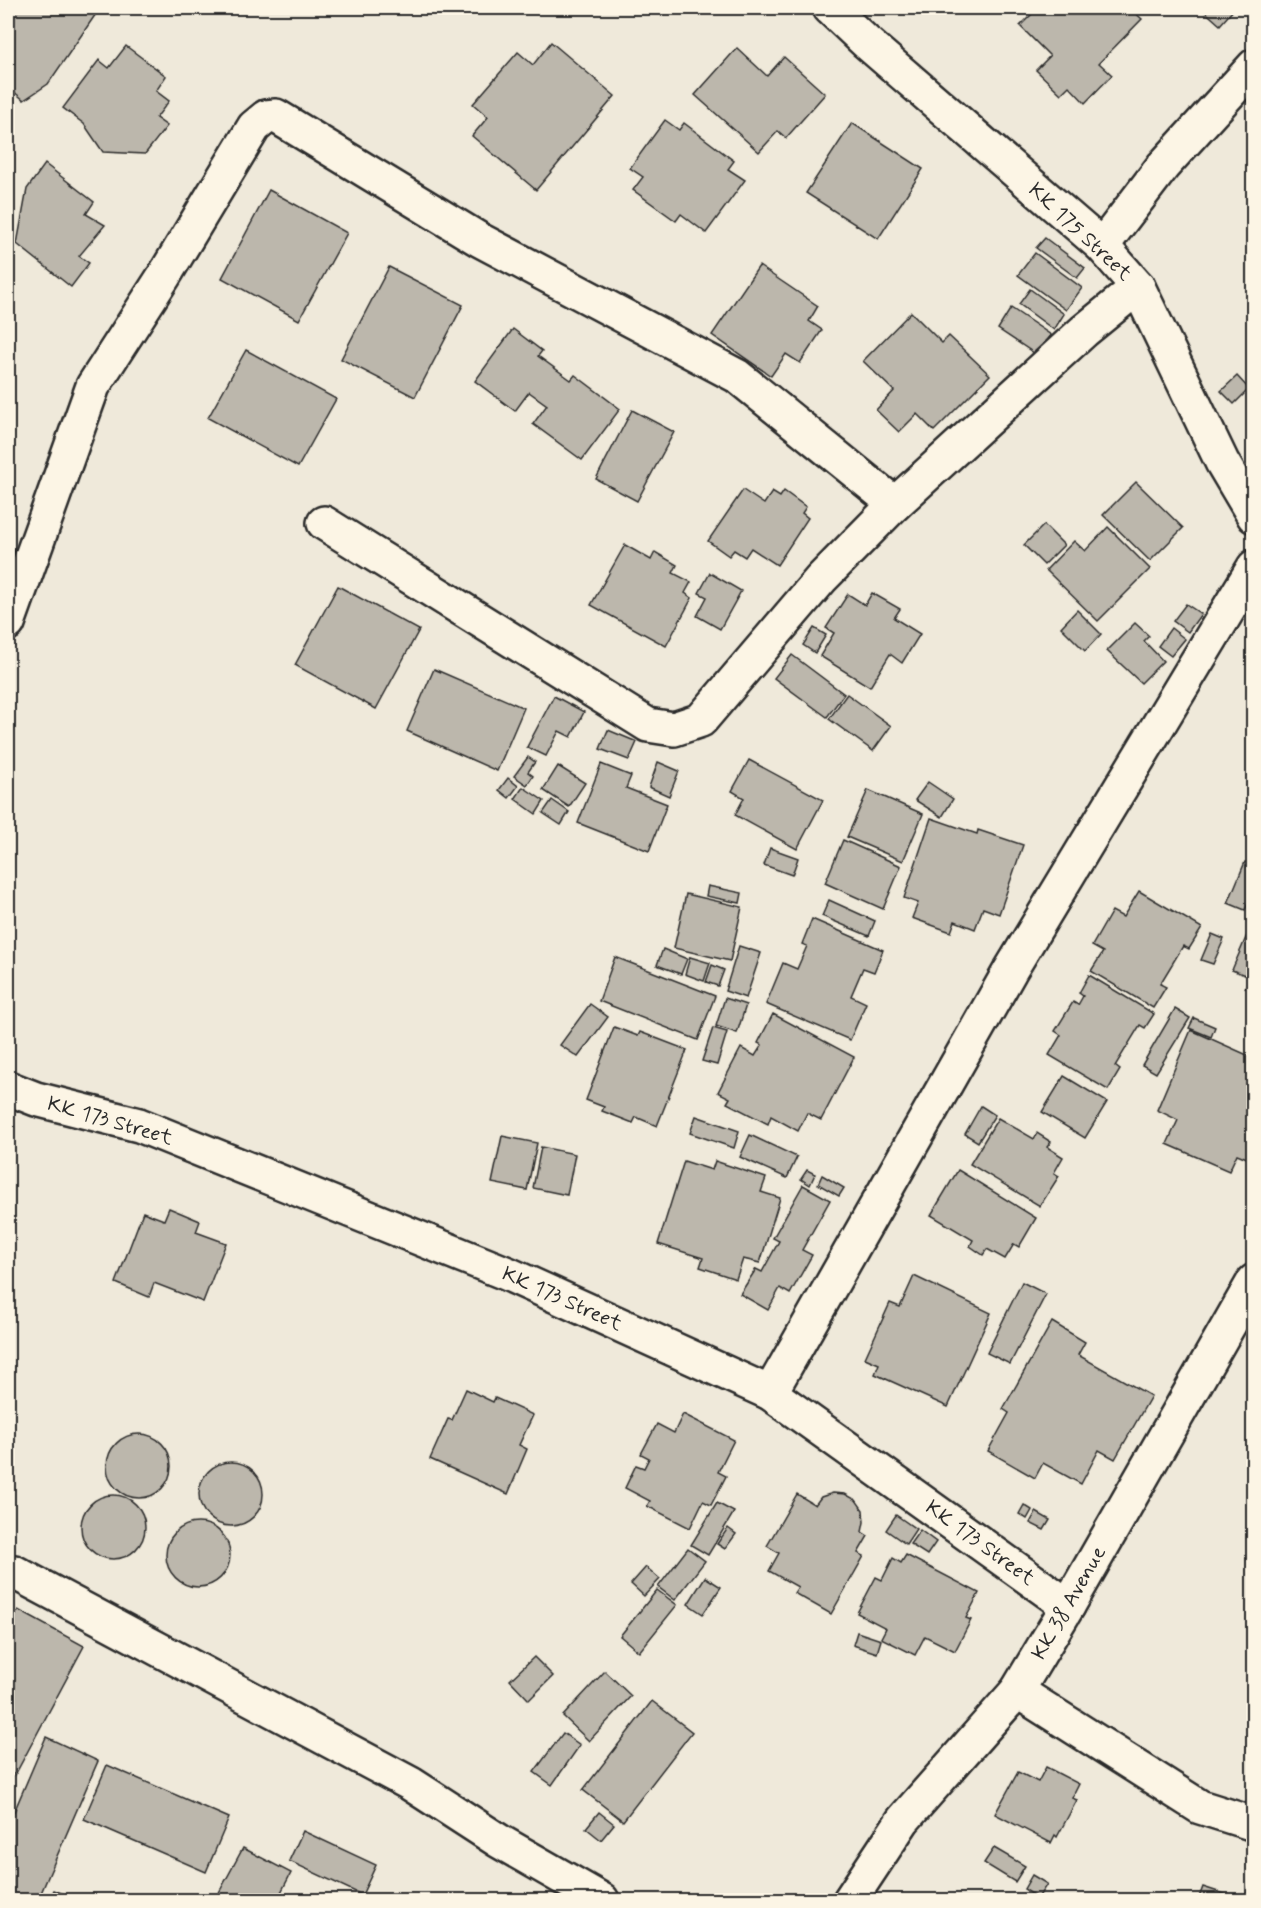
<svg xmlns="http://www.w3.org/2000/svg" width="1261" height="1908" font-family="Mynerve,sans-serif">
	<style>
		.building { fill: #bcb7ac; stroke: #2b2b2b; stroke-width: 1.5 }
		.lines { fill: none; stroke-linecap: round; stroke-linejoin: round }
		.minor-casing { stroke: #2b2b2b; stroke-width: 38 }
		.minor { stroke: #fcf5e5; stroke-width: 33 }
		.labels { text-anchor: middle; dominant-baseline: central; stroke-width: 5; stroke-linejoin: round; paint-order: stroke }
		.street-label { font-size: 21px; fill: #2b2b2b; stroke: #fcf5e5 }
	</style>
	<rect width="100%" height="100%" fill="#efe9da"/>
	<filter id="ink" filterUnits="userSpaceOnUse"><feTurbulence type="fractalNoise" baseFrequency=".0167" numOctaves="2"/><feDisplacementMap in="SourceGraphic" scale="12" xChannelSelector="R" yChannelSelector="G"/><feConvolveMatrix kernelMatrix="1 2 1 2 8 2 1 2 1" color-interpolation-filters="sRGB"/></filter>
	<g filter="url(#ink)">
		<g class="building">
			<path d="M8 8H100L48 84 24 100 8 87Z"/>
			<path d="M1038 8H1130L1142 19 1099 63 1112 75 1085 103 1069 86 1061 94 1036 70 1050 56 1020 26Z"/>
			<path d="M1201 8H1235L1220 25Z"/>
			<path d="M551 42 615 96 536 190 472 136 488 117 473 104 518 52 533 65Z"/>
			<path d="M126 46 166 76 156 91 169 101 156 118 167 126 145 154 103 152 84 124 63 108 99 60 109 68Z"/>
			<path d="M737 48 767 76 784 57 825 94 786 138 778 131 759 152 695 95Z"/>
			<path d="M665 120 679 130 684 123 734 161 728 169 745 180 706 233 681 214 676 221 633 190 643 177 630 168Z"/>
			<path d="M852 123 923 169 878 239 806 193Z"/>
			<path d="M45 164 94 202 86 214 105 225 79 256 89 263 71 287 17 244 27 189Z"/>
			<path d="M269 190 347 233 299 320 222 278Z"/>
			<path d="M1045 238 1085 268 1077 278 1036 248Z"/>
			<path d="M1035 253 1082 288 1066 310 1018 275Z"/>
			<path d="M759 266 818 306 809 321 822 330 800 363 786 354 771 376 712 335Z"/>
			<path d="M389 267 463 305 415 397 341 359Z"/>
			<path d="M1030 289 1064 314 1054 330 1019 304Z"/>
			<path d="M1011 308 1051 335 1037 355 998 329Z"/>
			<path d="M911 312 942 343 949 336 990 375 934 431 917 414 899 432 876 410 894 391 863 361Z"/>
			<path d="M513 329 542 351 538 356 571 380 575 375 620 409 582 460 533 424 547 405 529 392 515 411 475 381Z"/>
			<path d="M246 350 336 399 298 467 208 418Z"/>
			<path d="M1237 376 1249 389 1234 404 1221 391Z"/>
			<path d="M632 410 674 432 637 501 596 479Z"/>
			<path d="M1136 482 1183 528 1150 561 1103 515Z"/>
			<path d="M743 490 764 504 772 492 780 497 784 491 806 507 802 513 808 518 777 565 751 548 745 557 734 550 729 556 708 541Z"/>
			<path d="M1044 525 1064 545 1044 565 1024 545Z"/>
			<path d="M1108 527 1150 569 1098 621 1046 570 1074 541 1085 551Z"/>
			<path d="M625 545 651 560 655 552 677 565 673 573 691 582 685 593 692 598 666 646 591 605Z"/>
			<path d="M710 573 741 591 720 629 697 616 707 597 699 593Z"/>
			<path d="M338 586 419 630 376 709 295 665Z"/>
			<path d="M872 593 900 609 894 618 920 634 902 663 890 654 870 687 820 656 834 633 826 628 848 594 865 605Z"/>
			<path d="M1186 604 1201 614 1188 632 1173 621Z"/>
			<path d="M1077 610 1101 634 1085 651 1061 627Z"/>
			<path d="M1135 623 1149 636 1144 641 1163 661 1141 683 1107 651Z"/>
			<path d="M814 628 826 635 815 653 803 645Z"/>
			<path d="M1171 628 1185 639 1171 656 1158 646Z"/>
			<path d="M792 655 844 694 827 717 774 678Z"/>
			<path d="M434 669 524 708 497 771 407 731Z"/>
			<path d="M847 694 891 726 873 751 829 719Z"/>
			<path d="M554 696 584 712 571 737 559 731 546 756 527 747Z"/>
			<path d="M608 730 637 742 629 760 600 749Z"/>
			<path d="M528 757 535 762 528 772 533 776 527 785 514 776Z"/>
			<path d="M749 760 823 800 797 849 735 815 744 798 732 791Z"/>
			<path d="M658 762 679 771 669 796 649 787Z"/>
			<path d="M601 764 631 776 626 788 667 804 649 851 578 823Z"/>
			<path d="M558 766 585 783 569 807 543 790Z"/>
			<path d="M508 778 518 786 509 798 499 790Z"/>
			<path d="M928 782 953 799 942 817 915 800Z"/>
			<path d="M523 787 544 801 536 814 515 799Z"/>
			<path d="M868 790 923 814 903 861 847 837Z"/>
			<path d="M552 800 569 812 561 825 543 813Z"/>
			<path d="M931 818 977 834 978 830 1023 845 999 914 983 908 975 929 955 921 951 932 912 918 918 903 904 898Z"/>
			<path d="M843 840 901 866 883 909 825 883Z"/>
			<path d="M770 848 798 858 792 875 764 865Z"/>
			<path d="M1245 862 1254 865V890L1245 910 1228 903Z"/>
			<path d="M708 886 742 893 740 903 706 896Z"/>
			<path d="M1139 891 1202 928 1189 949 1183 946 1160 984 1166 987 1153 1008 1091 971 1103 952 1092 946 1112 911 1123 917Z"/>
			<path d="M686 894 742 907 730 961 674 948Z"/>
			<path d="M829 900 875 921 869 936 822 916Z"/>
			<path d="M812 919 883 950 874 972 863 968 851 996 866 1003 850 1040 766 1004 783 963 797 969 807 946 802 944Z"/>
			<path d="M1254 919V991L1245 988 1250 977 1232 970Z"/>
			<path d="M1212 934 1224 939 1213 964 1201 960Z"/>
			<path d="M739 946 761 953 746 998 725 991Z"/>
			<path d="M663 949 687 959 681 974 657 965Z"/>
			<path d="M615 957 715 996 698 1040 599 1001Z"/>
			<path d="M690 957 710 963 704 981 685 974Z"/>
			<path d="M712 965 724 970 718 986 706 982Z"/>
			<path d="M1089 975 1154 1014 1145 1028 1140 1025 1115 1066 1120 1070 1108 1090 1049 1055 1061 1035 1055 1031 1073 1002 1078 1005 1083 996 1079 993Z"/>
			<path d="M725 998 746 1005 737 1033 716 1026Z"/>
			<path d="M590 1004 608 1017 578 1057 560 1045Z"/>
			<path d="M1175 1009 1190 1018 1156 1073 1142 1065Z"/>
			<path d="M773 1014 854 1057 821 1120 807 1113 798 1131 771 1116 768 1124 727 1103 730 1098 718 1092 741 1048 755 1056 762 1045 758 1043Z"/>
			<path d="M1194 1018 1215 1027 1211 1037 1189 1028Z"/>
			<path d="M614 1027 638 1036 640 1032 687 1050 657 1126 636 1117 633 1123 602 1111 604 1107 586 1100Z"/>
			<path d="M713 1028 727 1032 717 1065 702 1061Z"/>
			<path d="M1191 1030 1254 1058V1157L1252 1160 1237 1154 1229 1171 1167 1144 1178 1120 1157 1110Z"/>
			<path d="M1064 1076 1107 1102 1085 1138 1042 1112Z"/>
			<path d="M981 1106 995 1115 978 1142 965 1134Z"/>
			<path d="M696 1116 739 1131 734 1148 690 1133Z"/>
			<path d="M998 1118 1034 1139 1037 1133 1051 1142 1047 1147 1063 1157 1054 1173 1059 1176 1040 1206 970 1164Z"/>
			<path d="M750 1135 797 1157 787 1178 740 1157Z"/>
			<path d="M502 1136 537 1143 527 1190 492 1183Z"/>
			<path d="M541 1147 575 1154 567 1195 533 1188Z"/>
			<path d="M684 1161 712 1170 715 1161 766 1178 761 1192 780 1198 760 1263 743 1259 736 1279 700 1267 703 1258 658 1244Z"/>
			<path d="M807 1170 815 1174 810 1185 801 1179Z"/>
			<path d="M958 1170 1036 1218 1019 1247 1014 1244 1005 1259 987 1249 983 1255 970 1246 973 1240 931 1215Z"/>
			<path d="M822 1175 844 1188 839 1196 818 1184Z"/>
			<path d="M803 1185 830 1200 802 1250 812 1255 790 1294 780 1288 768 1310 740 1294 756 1269 762 1272 779 1241 773 1238Z"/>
			<path d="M169 1208 200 1221 196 1232 226 1243 203 1302 154 1283 149 1297 116 1283 143 1212 164 1220Z"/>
			<path d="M914 1276 991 1313 948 1407 875 1374 879 1364 865 1358 890 1303 900 1307Z"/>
			<path d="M1022 1282 1046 1294 1010 1364 987 1353Z"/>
			<path d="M1052 1322 1085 1342 1078 1355 1151 1396 1115 1459 1099 1450 1081 1484 1043 1463 1035 1478 988 1451 1009 1413 1003 1409Z"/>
			<path d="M466 1389 493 1402 495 1398 533 1415 519 1445 527 1449 508 1494 430 1459 448 1419 452 1420Z"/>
			<path d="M683 1414 734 1440 718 1472 726 1476 711 1505 703 1501 690 1528 647 1506 650 1501 625 1488 636 1465 644 1468 649 1458 641 1454 657 1424 674 1433Z"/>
			<circle cx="139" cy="1466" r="32"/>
			<circle cx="231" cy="1494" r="32"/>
			<path d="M833 1493 845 1494 856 1500 863 1510 864 1522 862 1532 868 1536 858 1553 864 1556 831 1614 794 1593 798 1587 769 1571 779 1553 767 1546 797 1494 815 1505 821 1497Z"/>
			<circle cx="113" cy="1527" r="32"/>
			<path d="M717 1503 734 1512 708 1555 691 1545Z"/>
			<path d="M1024 1505 1032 1510 1027 1519 1019 1514Z"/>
			<path d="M1036 1512 1050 1520 1044 1530 1030 1523Z"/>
			<path d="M896 1515 916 1529 906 1544 886 1530Z"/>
			<circle cx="198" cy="1555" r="32"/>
			<path d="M728 1528 736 1534 725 1549 717 1544Z"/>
			<path d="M920 1530 936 1542 927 1555 910 1544Z"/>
			<path d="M688 1548 705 1561 675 1600 658 1587Z"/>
			<path d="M906 1555 979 1593 966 1618 971 1620 955 1651 925 1636 915 1655 881 1638 886 1628 857 1613 876 1577 882 1580 893 1558 901 1563Z"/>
			<path d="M646 1567 660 1579 644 1596 631 1584Z"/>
			<path d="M705 1577 721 1587 703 1614 688 1604Z"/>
			<path d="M657 1590 677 1605 639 1652 620 1636Z"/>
			<path d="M18 1610 84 1646 15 1775 8 1771V1630Z"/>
			<path d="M857 1632 881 1640 877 1653 853 1645Z"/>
			<path d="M534 1657 553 1676 529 1700 510 1680Z"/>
			<path d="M605 1671 631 1696 589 1741 563 1716Z"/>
			<path d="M652 1701 692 1732 623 1821 583 1790Z"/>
			<path d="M563 1733 580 1745 552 1785 534 1772Z"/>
			<path d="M46 1737 98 1761 38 1900H8V1826Z"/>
			<path d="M107 1765 229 1818 206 1872 84 1819Z"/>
			<path d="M1046 1767 1079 1784 1072 1798 1077 1800 1057 1837 1055 1835 1051 1843 995 1814 1018 1772 1038 1782Z"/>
			<path d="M599 1812 614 1824 601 1840 586 1828Z"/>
			<path d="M303 1831 376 1865 362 1895 289 1861Z"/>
			<path d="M243 1848 291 1873 277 1900H215Z"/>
			<path d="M994 1848 1025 1866 1015 1882 984 1863Z"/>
			<path d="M1032 1875 1047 1884 1038 1898 1024 1889Z"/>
			<path d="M1253 1876 1254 1900H1245Z"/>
			<path d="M1203 1887 1243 1900H1198Z"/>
			<path d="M54 1890 78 1900H49Z"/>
		</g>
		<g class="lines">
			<g class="minor-casing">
				<g id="minor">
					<path d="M830 8 866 42 1102 246 1138 287 1222 462 1254 516"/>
					<path d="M1102 246 1163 166 1254 66"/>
					<path d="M324 523 648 725 674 729 701 720 821 579 895 504 1084 331 1138 287"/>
					<path d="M8 623 93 386 164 276 254 127 266 117 276 116 480 240 737 376 895 504"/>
					<path d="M8 1088 36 1099 139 1125 508 1274 770 1393 1068 1606"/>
					<path d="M770 1393 1010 971 1254 567"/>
					<path d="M14 1572 411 1784 499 1841 602 1900"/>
					<path d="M1017 1691 1200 1807 1254 1824"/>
					<path d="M850 1900 903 1820 1017 1691 1068 1606 1254 1281"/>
				</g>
			</g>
			<use href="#minor" class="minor"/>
		</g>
	</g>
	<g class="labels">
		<g class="street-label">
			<text transform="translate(1080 232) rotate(43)">KK 175 Street</text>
			<text transform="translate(110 1121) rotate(16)">KK 173 Street</text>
			<text transform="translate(562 1299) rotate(24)">KK 173 Street</text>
			<text transform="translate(980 1543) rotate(36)">KK 173 Street</text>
			<text transform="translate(1069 1603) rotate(-60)">KK 38 Avenue</text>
		</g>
	</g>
	<rect width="1261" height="1908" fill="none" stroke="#fcf5e5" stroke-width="30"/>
	<rect x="15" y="15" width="1231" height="1878" fill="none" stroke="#2b2b2b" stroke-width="2" filter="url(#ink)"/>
</svg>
